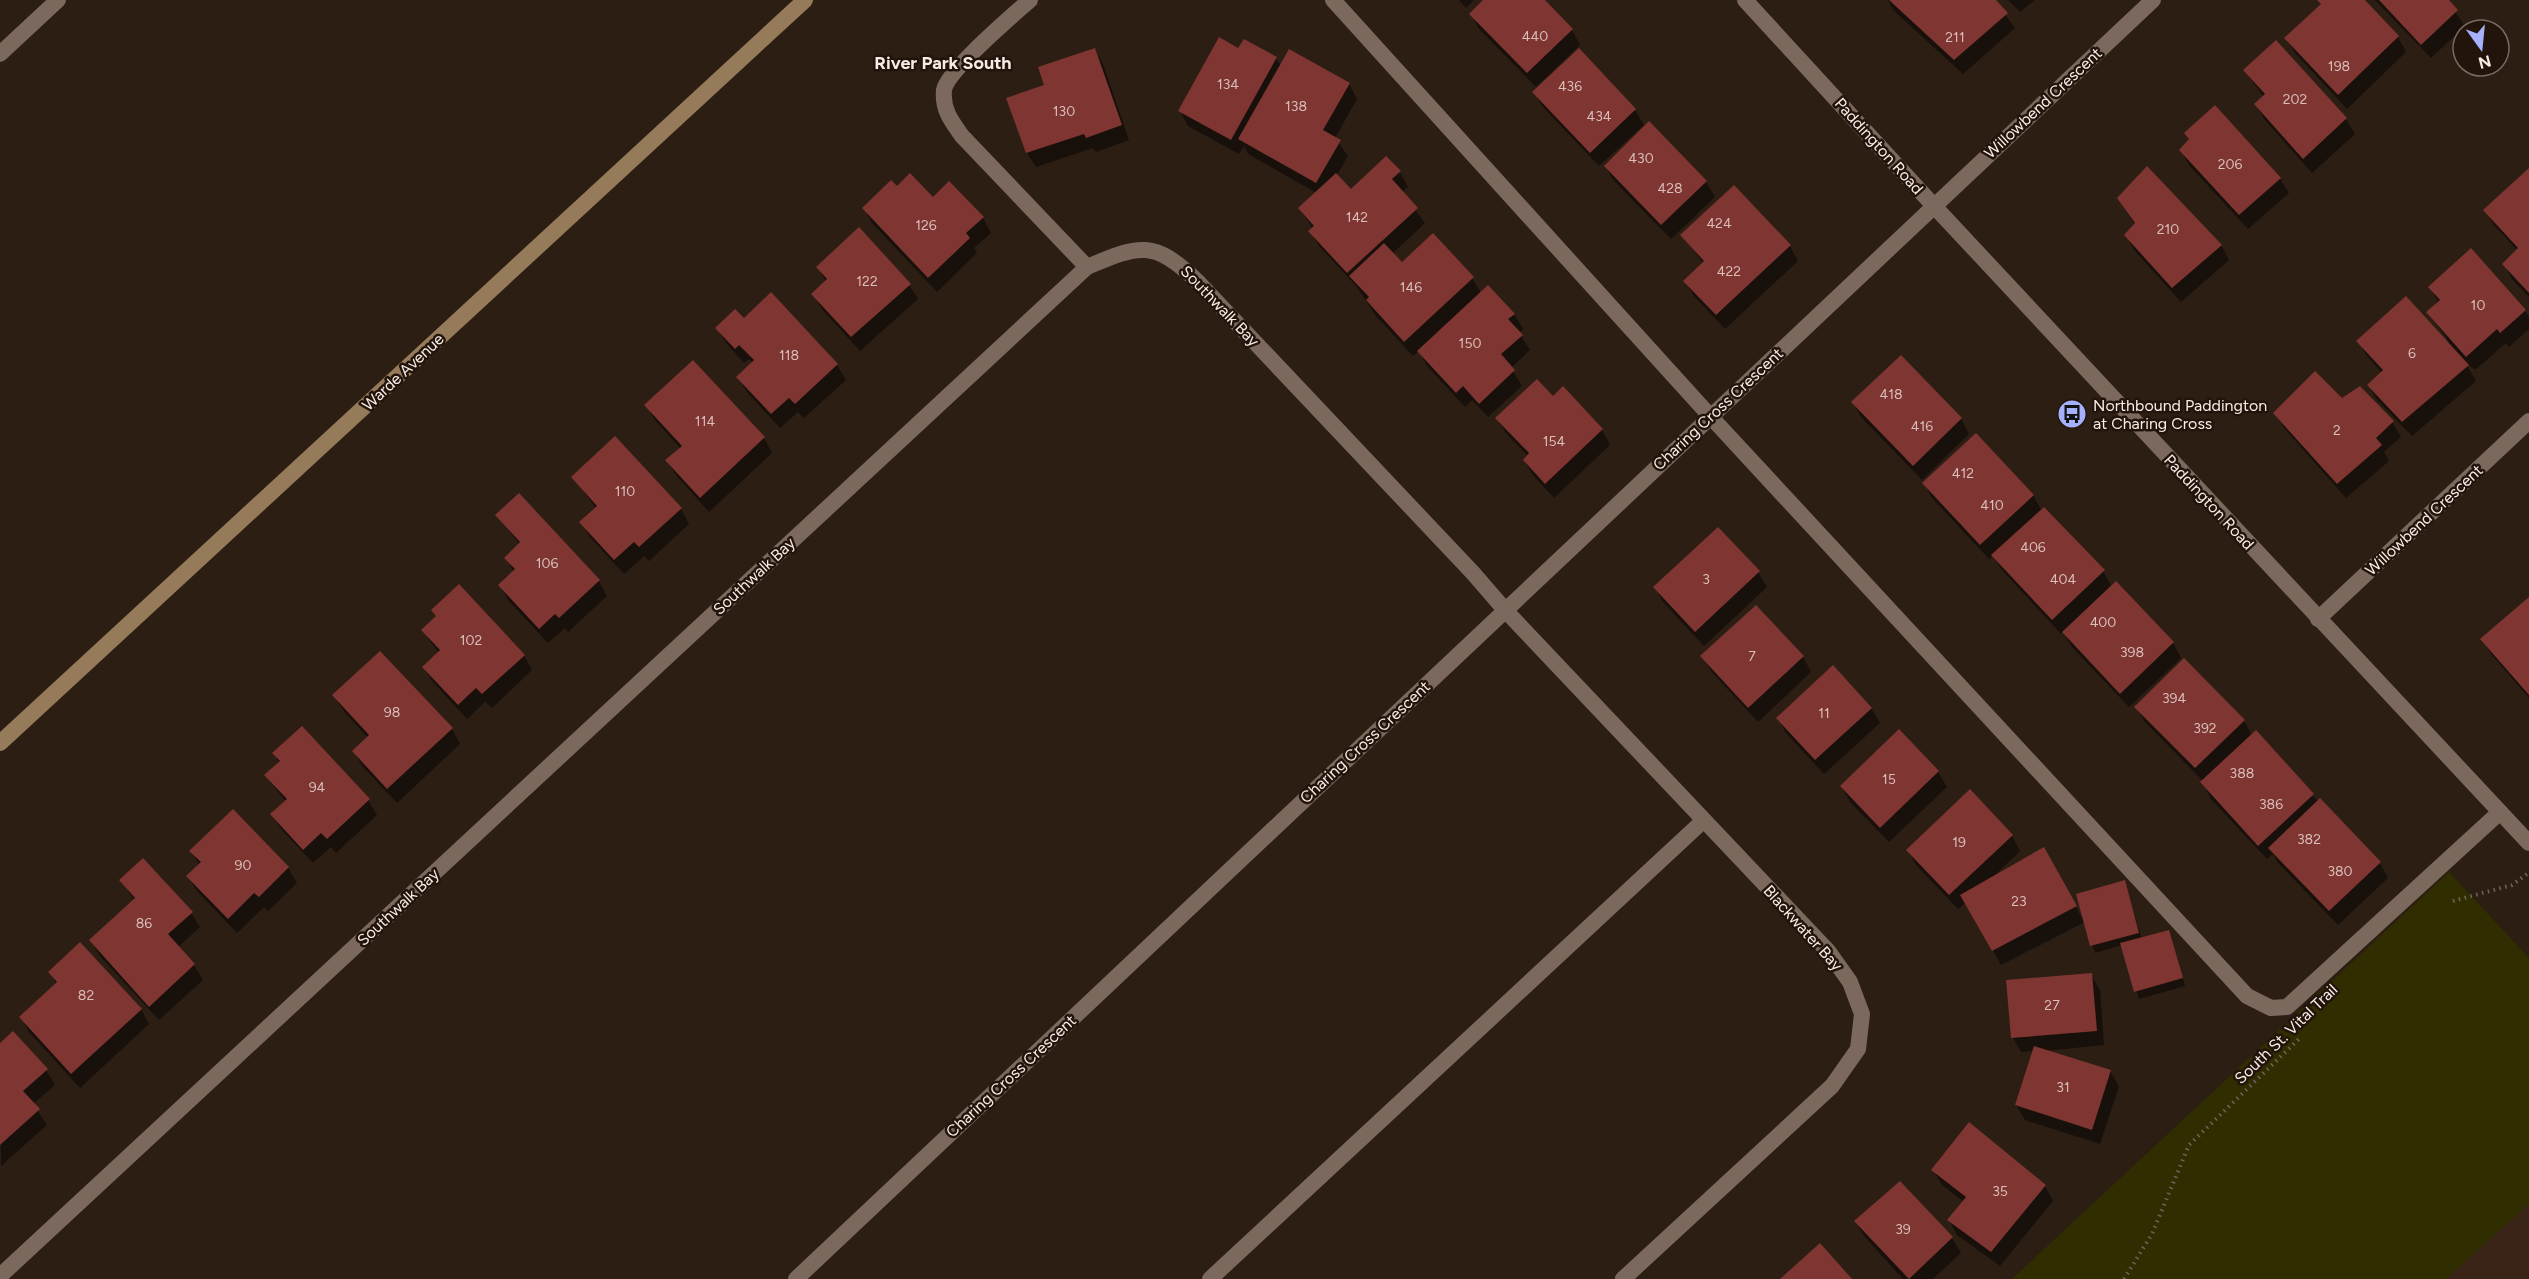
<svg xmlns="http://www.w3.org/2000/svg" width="2529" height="1279" font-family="Figtree,sans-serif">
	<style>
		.built { fill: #392417 }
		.green { fill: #302d00 }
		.shadow { fill: #0007 }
		.building { fill: #7f3531 }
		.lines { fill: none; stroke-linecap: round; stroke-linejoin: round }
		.path { stroke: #71635b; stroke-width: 4; stroke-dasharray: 1.5 4.5; stroke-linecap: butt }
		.service { stroke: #7b695e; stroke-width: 16 }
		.minor { stroke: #7b695e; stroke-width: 16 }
		.tertiary { stroke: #7b695e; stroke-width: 16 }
		.secondary { stroke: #967b5a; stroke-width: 16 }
		.labels { text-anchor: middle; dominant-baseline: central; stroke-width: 5; stroke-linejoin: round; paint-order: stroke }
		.number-label { font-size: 14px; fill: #d9beb9 }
		.street-label { font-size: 16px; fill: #f7ece6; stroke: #23140b }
		.poi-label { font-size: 16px; fill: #f7ece6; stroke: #23140b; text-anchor: start }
		.neighbourhood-label { font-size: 18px; font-weight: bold; fill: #f7ece6; stroke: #23140b }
	</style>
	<rect width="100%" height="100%" fill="#2d1e14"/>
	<path class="built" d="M2529 1204V1279H2446L2449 1276Z"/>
	<path class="green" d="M2449 872 2529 958V1204L2446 1279H2012Z"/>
	<g class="shadow">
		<path d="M1459 0H1474L1466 8Z"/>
		<path d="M1486 0H1542L1572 30 1580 45 1536 87 1479 29 1471 14Z"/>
		<path d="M1888 0H1994L2015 28 1963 74 1893 10Z"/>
		<path d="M2008 0H2035L2020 12Z"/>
		<path d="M2318 0H2363L2398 37 2406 52 2347 109 2295 53 2286 38 2321 5Z"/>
		<path d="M2375 0H2447L2465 26 2431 58Z"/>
		<path d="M2276 42 2346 119 2355 134 2312 173 2264 119 2256 104 2264 97 2244 70Z"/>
		<path d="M1095 49 1103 64 1129 140 1096 152 1093 148 1036 167 1027 153 1008 98 1046 86Z"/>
		<path d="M1239 50 1276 58 1281 66 1349 84 1357 99 1335 138 1348 156 1337 175 1351 191 1386 158 1400 172 1408 187 1402 192 1425 223 1392 254 1402 264 1472 278 1481 293 1514 314 1523 329 1519 333 1530 350 1511 368 1522 386 1488 417 1472 400 1465 407 1427 366 1419 351 1413 356 1376 316 1357 287 1319 246 1310 231 1313 229 1300 209 1317 193 1248 154 1244 146 1239 154 1188 126 1180 111Z"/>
		<path d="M1579 50 1635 110 1644 125 1599 166 1543 107 1534 93Z"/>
		<path d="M1649 123 1706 182 1715 197 1671 239 1614 181 1605 166Z"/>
		<path d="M2181 150 2280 179 2289 193 2248 229 2189 165Z"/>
		<path d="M2529 170V297L2512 279 2504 264 2518 251 2494 225 2485 210Z"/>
		<path d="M897 188 983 218 991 233 974 248 977 253 937 292 872 223 864 208Z"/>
		<path d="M2118 198 2221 245 2229 260 2181 302 2134 250 2126 235 2135 225Z"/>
		<path d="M1682 235 1790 246 1798 261 1725 329 1694 296 1685 281 1704 264Z"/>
		<path d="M818 267 909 285 918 299 860 351 822 309 813 294 826 282Z"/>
		<path d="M2430 287 2525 310 2529 318V329L2509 347 2506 343 2475 370 2465 362 2476 381 2412 436 2377 400 2369 386 2382 373 2367 356 2358 341 2445 342 2448 340 2428 313 2438 302Z"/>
		<path d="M743 320 837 365 846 380 804 418 798 412 780 428 747 392 738 378 753 363 749 359 744 363 726 343 717 328Z"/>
		<path d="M1901 357 1961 419 1969 434 1922 480 1862 418 1853 403Z"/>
		<path d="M693 362 764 438 772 453 709 512 676 475 667 461 681 449 655 420 646 405Z"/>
		<path d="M1553 398 1602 430 1610 445 1554 498 1533 475 1524 460 1528 456 1506 433 1497 418Z"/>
		<path d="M2342 400 2392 422 2401 437 2384 452 2389 461 2346 498 2284 428 2275 413Z"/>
		<path d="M615 438 681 509 689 524 649 561 644 556 624 574 590 537 581 522 596 508 573 477Z"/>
		<path d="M1924 483 2033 495 2042 511 2103 571 2112 587 2173 643 2181 658 2129 707 2072 647 2063 632 2061 634 2002 570 1993 556 1989 559 1932 498Z"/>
		<path d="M518 495 599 581 607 596 568 632 565 628 548 643 508 600 500 585 514 572 506 558 520 545 497 515Z"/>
		<path d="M1758 572 1767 587 1704 646 1663 602 1655 587Z"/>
		<path d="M2529 599V698L2491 654 2482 639Z"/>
		<path d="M1756 607 1803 657 1811 672 1758 722 1711 671 1702 656Z"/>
		<path d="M432 610 524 655 532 670 492 708 485 702 467 719 433 682 424 668 439 653 422 630 437 617Z"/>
		<path d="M334 696 452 729 460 744 397 803 362 766 354 751 368 738 343 710Z"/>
		<path d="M2136 707 2244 720 2252 736 2380 863 2388 878 2338 925 2278 863 2273 854 2267 859 2210 798 2203 781 2145 722Z"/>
		<path d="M1871 708 1880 723 1824 774 1786 733 1778 718Z"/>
		<path d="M1899 731 1938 772 1947 787 1889 842 1850 802 1842 787Z"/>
		<path d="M274 753 368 800 377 815 336 853 331 847 313 863 281 829 272 814 286 802 266 776 279 763Z"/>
		<path d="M233 811 288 868 297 883 268 911 264 907 237 933 197 891 188 877 200 866 191 851Z"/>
		<path d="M2012 836 2020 851 1992 878 2044 849 2082 918 2124 882 2142 939 2168 931 2185 986 2139 999 2122 945 2095 953 2085 922 2001 965 1966 902 1958 909 1916 865 1908 850Z"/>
		<path d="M121 880 191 913 200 927 178 947 194 965 203 980 159 1020 99 955 91 940 134 900Z"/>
		<path d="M50 972 141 1009 149 1024 80 1088 29 1032 21 1017 56 984Z"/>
		<path d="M2091 975 2100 990 2104 1045 2044 1051 2110 1071 2119 1086 2100 1144 2025 1120 2016 1105 2034 1051 2021 1052 2013 1038Z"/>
		<path d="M0 1045 46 1070 55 1085 33 1104 47 1125 1 1166Z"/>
		<path d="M1933 1170 2045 1186 2053 1201 2000 1266 1957 1235 1949 1220 1964 1202 1942 1185Z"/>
		<path d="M1900 1183 1952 1238 1961 1253 1933 1279H1903L1864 1236 1856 1222Z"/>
	</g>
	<g class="building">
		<path d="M1483 0H1545L1573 29 1527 73 1469 14Z"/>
		<path d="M1889 0H1996L2008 13 1954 60Z"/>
		<path d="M2317 0H2365L2399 36 2338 95 2284 38 2321 4Z"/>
		<path d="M2379 0H2449L2458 10 2421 45Z"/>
		<path d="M1219 37 1238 48 1244 39 1277 57 1231 140 1178 111Z"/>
		<path d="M2276 40 2347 118 2303 159 2254 104 2265 94 2243 70Z"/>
		<path d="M1095 48 1122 125 1086 138 1084 134 1026 153 1006 98 1044 85 1038 67Z"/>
		<path d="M1579 48 1636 109 1590 153 1532 92Z"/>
		<path d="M1289 49 1350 83 1323 130 1341 140 1316 183 1238 139Z"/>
		<path d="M2215 105 2281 178 2239 215 2179 150 2189 139 2184 133Z"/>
		<path d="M1649 121 1707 181 1661 225 1604 166Z"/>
		<path d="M1386 156 1401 171 1392 179 1418 208 1347 273 1308 231 1314 226 1298 208 1336 173 1351 189Z"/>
		<path d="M2147 166 2222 245 2172 288 2124 235 2135 223 2117 198Z"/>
		<path d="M2529 168V293L2502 264 2518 248 2483 210Z"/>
		<path d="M910 173 933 197 949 181 984 217 966 233 970 238 928 278 862 208 891 180 897 186Z"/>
		<path d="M1734 185 1791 245 1716 315 1683 281 1704 261 1680 235Z"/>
		<path d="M859 227 911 284 851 337 811 294 827 279 816 267Z"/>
		<path d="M1433 233 1474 277 1404 342 1366 300 1369 297 1349 276 1384 243 1402 262Z"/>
		<path d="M2471 248 2526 310 2500 333 2497 329 2466 357 2426 312 2440 300 2428 287Z"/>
		<path d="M1488 285 1515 314 1508 319 1523 335 1501 354 1515 370 1479 404 1463 386 1456 393 1417 351Z"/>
		<path d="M771 292 838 364 795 404 789 398 771 414 736 377 754 360 739 345 735 349 715 328 735 309 744 318Z"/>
		<path d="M2406 296 2469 365 2402 422 2367 385 2383 370 2356 341Z"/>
		<path d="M1901 355 1962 418 1913 466 1851 402Z"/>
		<path d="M693 360 765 437 700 498 665 460 682 446 644 405Z"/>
		<path d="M2315 371 2342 398 2360 386 2394 421 2376 438 2382 445 2337 484 2273 413Z"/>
		<path d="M1537 379 1553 396 1563 386 1603 429 1545 484 1523 460 1529 453 1495 418Z"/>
		<path d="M1976 433 2034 495 1980 545 1922 483Z"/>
		<path d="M615 436 682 508 639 547 634 542 614 560 579 522 597 506 571 477Z"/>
		<path d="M519 493 600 580 559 618 555 614 539 629 498 585 515 569 504 558 520 542 495 515Z"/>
		<path d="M2044 507 2105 570 2052 620 1991 555Z"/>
		<path d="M1718 527 1760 571 1695 632 1653 587Z"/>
		<path d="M2116 581 2174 642 2120 694 2062 632Z"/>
		<path d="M459 584 525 655 482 694 476 688 458 705 422 667 440 650 421 630 436 616 431 610Z"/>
		<path d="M2529 597V695L2480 639Z"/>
		<path d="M1756 605 1804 656 1748 708 1700 656Z"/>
		<path d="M380 651 453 728 387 789 352 751 369 735 332 695Z"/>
		<path d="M2184 658 2245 720 2195 768 2134 707Z"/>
		<path d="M1833 665 1872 708 1815 760 1776 718Z"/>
		<path d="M302 726 370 799 327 839 321 833 303 850 270 814 287 799 264 775 280 761 272 753Z"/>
		<path d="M1899 729 1939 771 1880 828 1840 786Z"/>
		<path d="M2256 730 2314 794 2258 846 2200 782Z"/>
		<path d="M1970 789 2013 835 1949 895 1906 850Z"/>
		<path d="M2320 798 2381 862 2329 911 2268 848Z"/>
		<path d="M233 809 289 867 259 897 254 893 228 919 186 876 201 862 189 851Z"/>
		<path d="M2044 847 2077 906 1992 951 1960 895Z"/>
		<path d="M143 858 193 912 168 934 195 964 149 1007 89 940 135 898 119 880Z"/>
		<path d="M2125 880 2139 933 2090 946 2076 894Z"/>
		<path d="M2169 930 2183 978 2134 992 2120 943Z"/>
		<path d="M80 942 142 1009 71 1074 19 1017 57 982 48 972Z"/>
		<path d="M2092 973 2097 1031 2011 1038 2006 980Z"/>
		<path d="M13 1031 48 1069 23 1091 40 1109 0 1145V1043Z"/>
		<path d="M2034 1046 2111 1070 2092 1130 2015 1105Z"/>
		<path d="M1969 1122 2046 1185 1991 1252 1947 1220 1966 1197 1931 1170Z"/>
		<path d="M1900 1181 1953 1237 1909 1279 1854 1221Z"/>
		<path d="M1820 1243 1852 1279H1780Z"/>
	</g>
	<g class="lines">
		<g class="path">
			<path d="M2453 901 2512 885 2527 874"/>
			<path d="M2124 1279 2152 1234 2189 1145 2301 1037"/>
		</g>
		<g class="service">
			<path d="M1030 0C1012 16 947 71 944 90 942 110 952 122 962 136L1087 267"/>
			<path d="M1333 0 1710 416 2247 996 2271 1008 2287 1007 2500 812"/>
			<path d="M1210 1279 1703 821"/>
		</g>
		<g class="minor">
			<path d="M0 54 58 0"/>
			<path d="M2318 619 2529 421"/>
			<path d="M0 1276 1087 267C1140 245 1153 239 1197 281L1473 573 1505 610 1828 951 1850 982 1862 1014 1858 1049 1832 1086 1623 1279"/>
			<path d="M796 1279 2153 0"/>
		</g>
		<path class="tertiary" d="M1745 0 1934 206 2529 843"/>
		<path class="secondary" d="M0 743 805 0"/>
	</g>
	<defs>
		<g id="bus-disc" transform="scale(1.5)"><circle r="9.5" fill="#a5b1fc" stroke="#23140b"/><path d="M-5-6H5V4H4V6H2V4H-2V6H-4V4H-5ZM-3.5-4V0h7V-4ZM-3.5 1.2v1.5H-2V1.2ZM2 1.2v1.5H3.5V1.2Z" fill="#111"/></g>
	</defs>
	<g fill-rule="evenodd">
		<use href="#bus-disc" x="2072" y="414"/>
	</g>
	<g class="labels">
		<g class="number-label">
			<text x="1535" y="36">440</text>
			<text x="1955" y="37">211</text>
			<text x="2339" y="66">198</text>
			<text x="1228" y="84">134</text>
			<text x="1570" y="86">436</text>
			<text x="2295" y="99">202</text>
			<text x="1296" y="106">138</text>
			<text x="1064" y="111">130</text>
			<text x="1599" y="116">434</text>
			<text x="1641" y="158">430</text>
			<text x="2230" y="164">206</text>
			<text x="1670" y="188">428</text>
			<text x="1357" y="217">142</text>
			<text x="1719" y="223">424</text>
			<text x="926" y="225">126</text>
			<text x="2168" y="229">210</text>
			<text x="1729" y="271">422</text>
			<text x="867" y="281">122</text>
			<text x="1411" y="287">146</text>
			<text x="2478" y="305">10</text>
			<text x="1470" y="343">150</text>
			<text x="2412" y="353">6</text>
			<text x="789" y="355">118</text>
			<text x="1891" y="394">418</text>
			<text x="705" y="421">114</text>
			<text x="1922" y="426">416</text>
			<text x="2337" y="430">2</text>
			<text x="1554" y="441">154</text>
			<text x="1963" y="473">412</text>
			<text x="625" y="491">110</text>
			<text x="1992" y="505">410</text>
			<text x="2033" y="547">406</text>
			<text x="547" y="563">106</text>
			<text x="1706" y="579">3</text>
			<text x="2063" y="579">404</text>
			<text x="2103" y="622">400</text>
			<text x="471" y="640">102</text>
			<text x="2132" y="652">398</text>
			<text x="1752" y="656">7</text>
			<text x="2174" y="698">394</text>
			<text x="392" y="712">98</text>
			<text x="1824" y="713">11</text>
			<text x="2205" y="728">392</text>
			<text x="2242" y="773">388</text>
			<text x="1889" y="779">15</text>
			<text x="317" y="787">94</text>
			<text x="2271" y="804">386</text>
			<text x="2309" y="839">382</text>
			<text x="1959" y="842">19</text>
			<text x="243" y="865">90</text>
			<text x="2340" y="871">380</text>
			<text x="2019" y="901">23</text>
			<text x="144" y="923">86</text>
			<text x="86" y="995">82</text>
			<text x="2052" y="1005">27</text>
			<text x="2063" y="1087">31</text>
			<text x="2000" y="1191">35</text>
			<text x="1903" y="1229">39</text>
		</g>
		<g class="street-label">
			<text transform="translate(2043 103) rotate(-43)">Willowbend Crescent</text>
			<text transform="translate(1879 146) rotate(48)">Paddington Road</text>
			<text transform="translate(1220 306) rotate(46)">Southwalk Bay</text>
			<text transform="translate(403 372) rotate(-43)">Warde Avenue</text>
			<text transform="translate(1718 409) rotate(-43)">Charing Cross Crescent</text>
			<text transform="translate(2209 502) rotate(47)">Paddington Road</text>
			<text transform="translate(2424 520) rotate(-43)">Willowbend Crescent</text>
			<text transform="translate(754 576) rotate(-43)">Southwalk Bay</text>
			<text transform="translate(1365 742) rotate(-43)">Charing Cross Crescent</text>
			<text transform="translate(398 907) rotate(-43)">Southwalk Bay</text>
			<text transform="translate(1803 928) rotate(48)">Blackwater Bay</text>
			<text transform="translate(2286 1034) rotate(-44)">South St. Vital Trail</text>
			<text transform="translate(1011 1076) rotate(-43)">Charing Cross Crescent</text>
		</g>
		<g class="poi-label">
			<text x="2093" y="405">Northbound Paddington<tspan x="2093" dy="18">at Charing Cross</tspan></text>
		</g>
		<g class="neighbourhood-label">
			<text x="943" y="63">River Park South</text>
		</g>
	</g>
	<g transform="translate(2481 48) rotate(165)"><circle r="28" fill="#23140b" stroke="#786a63" stroke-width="1.5"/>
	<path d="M0-4.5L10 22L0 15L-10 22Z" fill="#a5b1fc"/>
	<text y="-9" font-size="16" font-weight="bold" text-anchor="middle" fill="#f7ece6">N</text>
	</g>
</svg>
